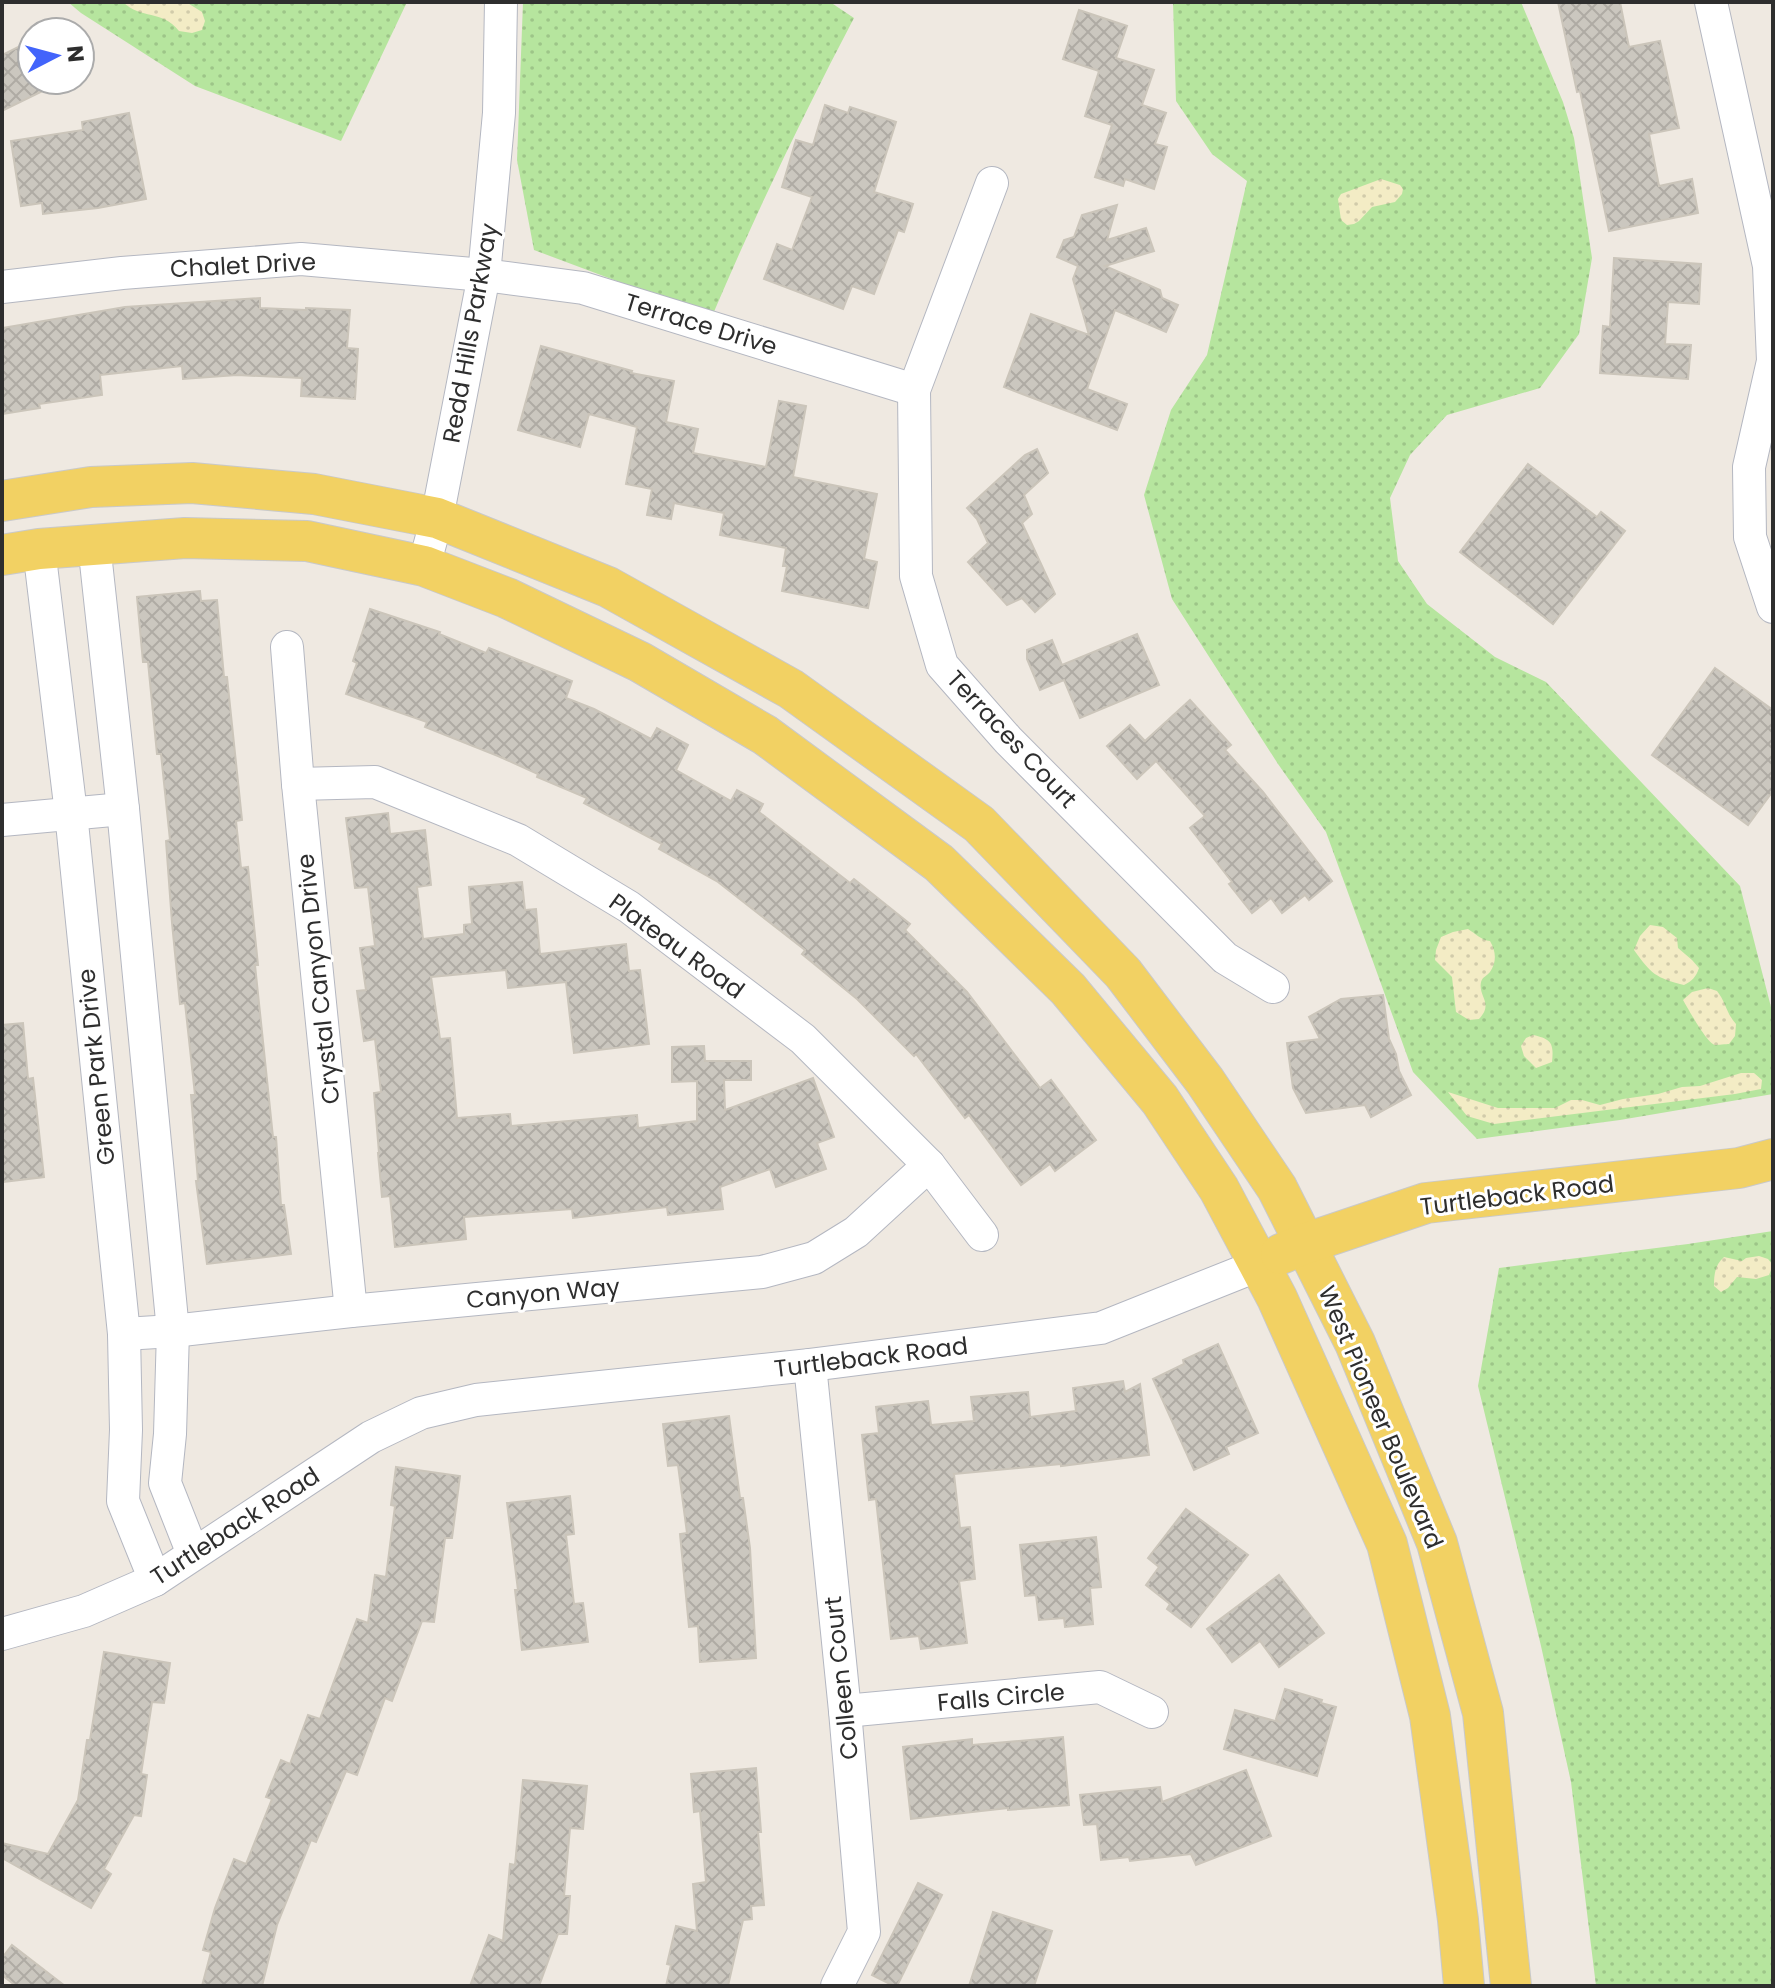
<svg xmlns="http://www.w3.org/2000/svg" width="1775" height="1988" font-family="Poppins,sans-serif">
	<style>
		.grass { fill: url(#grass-dots) }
		.sand { fill: url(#sand-dots) }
		.building { fill: url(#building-cross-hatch); stroke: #cbc5ba; stroke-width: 2 }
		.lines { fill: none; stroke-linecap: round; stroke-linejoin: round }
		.minor-casing { stroke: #b4b7c1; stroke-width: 34 }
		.major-casing { stroke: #c9c9c9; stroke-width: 42 }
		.minor { stroke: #fff; stroke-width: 32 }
		.major { stroke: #f2d163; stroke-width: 40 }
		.labels { text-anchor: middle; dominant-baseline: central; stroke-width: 6; stroke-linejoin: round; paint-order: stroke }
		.street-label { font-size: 24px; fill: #2e2e2e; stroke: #fff }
	</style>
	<defs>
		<pattern id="grass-dots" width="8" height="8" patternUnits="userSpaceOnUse" patternTransform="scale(2)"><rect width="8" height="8" fill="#b6e59e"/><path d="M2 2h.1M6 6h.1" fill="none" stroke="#9dc588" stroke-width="1.8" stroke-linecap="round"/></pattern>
		<pattern id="sand-dots" width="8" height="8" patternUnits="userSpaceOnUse" patternTransform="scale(2)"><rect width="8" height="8" fill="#f3ecc5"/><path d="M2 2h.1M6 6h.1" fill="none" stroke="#d1cbaa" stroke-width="1.8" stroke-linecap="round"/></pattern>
		<pattern id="building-cross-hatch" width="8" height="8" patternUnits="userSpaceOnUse" patternTransform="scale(2)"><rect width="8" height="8" fill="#cbc7bf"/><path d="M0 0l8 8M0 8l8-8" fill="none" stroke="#afaba4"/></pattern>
	</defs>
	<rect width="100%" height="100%" fill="#efe9e1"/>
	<g class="grass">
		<path d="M68 2H407L341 141 195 86 81 13Z"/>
		<path d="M523 2H834L833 4 854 18C803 115 756 213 713 314L622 283 534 250 517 160Z"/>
		<path d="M1173 2H1521L1563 102 1574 138 1592 258 1579 334 1540 388 1447 415 1410 455 1390 498 1398 561 1427 604 1495 657 1546 682 1740 886 1773 1015V1094L1620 1120 1477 1139 1413 1072 1326 832 1278 764 1172 599 1144 495 1171 410 1207 355 1247 181 1212 154 1176 101Z"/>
		<path d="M1773 1231V1986H1596L1571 1782 1541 1646 1478 1386 1499 1268 1688 1244Z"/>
	</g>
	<g class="sand">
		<path d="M123 2H186L202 12 205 21 202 30 192 33 179 31C162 9 141 20 123 2Z"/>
		<path d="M1381 179 1400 185 1403 189 1402 194 1395 202 1372 207 1359 221 1354 224 1347 225 1341 220 1338 199 1341 194Z"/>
		<path d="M1650 925 1663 927 1677 938 1678 948 1692 960 1699 968C1696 977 1692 981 1684 985 1656 978 1651 974 1634 950L1640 936Z"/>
		<path d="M1468 929C1476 934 1481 940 1490 941 1496 951 1497 962 1490 972 1486 977 1483 976 1481 982 1478 997 1494 1003 1479 1019L1469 1020 1456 1012 1452 977 1435 960 1436 950 1441 937 1453 932Z"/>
		<path d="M1708 988 1717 991C1726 1002 1726 1013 1736 1024L1735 1036 1729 1044C1727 1044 1717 1045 1715 1045 1706 1042 1689 1010 1683 1000L1692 992Z"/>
		<path d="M1533 1035C1551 1039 1554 1043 1552 1062L1536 1068 1524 1056 1521 1046 1526 1038Z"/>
		<path d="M1741 1073H1754L1762 1080 1761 1089 1735 1094 1494 1124 1467 1116 1448 1092 1498 1108H1555L1571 1100H1582L1600 1105 1623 1099 1658 1094 1682 1087 1700 1086Z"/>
		<path d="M1759 1256 1768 1259 1773 1265 1769 1275 1756 1279 1737 1277 1728 1288 1721 1292 1714 1286C1714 1274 1715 1265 1724 1257L1742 1261 1746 1258Z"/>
	</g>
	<g class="building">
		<path d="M1558 2H1620L1629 47 1660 41 1679 128 1649 134 1659 186 1692 179 1698 213 1609 231 1580 91 1577 92Z"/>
		<path d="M1079 10 1127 26 1116 58 1154 70 1142 105 1166 113 1155 144 1167 147 1154 189 1125 179 1123 186 1095 177 1112 125 1085 116 1099 71 1063 59Z"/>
		<path d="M32 40V80H65L2 111V55Z"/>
		<path d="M825 105 848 113 850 107 896 122 874 192 913 204 904 232 898 230 874 294 852 286 843 309 764 279 777 244 792 250 812 197 782 187 796 140 813 145Z"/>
		<path d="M129 113 146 199 98 208 43 214 42 203 21 206 11 141 83 130 82 122Z"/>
		<path d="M1117 205 1107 240 1146 228 1154 251 1105 266 1160 290 1162 298 1178 305 1166 332 1115 310 1087 389 1127 404 1117 430 1004 387 1031 314 1089 335 1073 279 1078 266 1057 257 1064 240 1074 237 1082 215Z"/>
		<path d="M1614 258 1701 264 1699 304 1668 302 1665 344 1691 345 1688 379 1600 373 1603 326 1610 327Z"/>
		<path d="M260 298V308L306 310V308L350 310 347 348 358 349 355 399 301 396 302 378 237 375 183 379 182 366 100 375 102 395 39 404 40 408 2 414V328L125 307Z"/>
		<path d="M541 346 632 371 631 373 674 381 666 422 698 429 693 453 766 467 779 401 806 406 793 477 877 494 864 559 877 562 868 608 782 591 787 566H783L786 548 720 535 724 513 674 503 671 519 647 515 652 489 626 484 637 427 589 414 580 447 518 430Z"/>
		<path d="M1037 449 1048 473 1024 495 1032 514 1022 523 1055 594 1035 612 1022 598 1007 605 968 562 988 543 977 519 967 508 1025 455Z"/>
		<path d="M1528 464 1597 517 1601 512 1625 531 1553 624 1460 552Z"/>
		<path d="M200 591 201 601 217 600 224 677H227L242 820 236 821 241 868 248 867 258 965H255L273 1137H276L281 1205H284L291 1254 207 1264 196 1181H198L191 1095H195L185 1003 180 1004 172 923 166 841 170 840 161 754H157L148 662H143L137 597Z"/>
		<path d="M370 609 440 632 439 634 486 653 489 648 572 681 566 698 594 709 651 739 657 728 688 745 676 770 731 801 737 790 763 804 759 812 850 883 854 879 910 924 905 930 967 992 1040 1088 1051 1080 1096 1140 1055 1171 1050 1164 1021 1185 969 1115 965 1118 916 1054 914 1056 857 999 802 954 805 950 718 882 659 849 662 844 584 803 587 798 537 777 538 774 498 756 425 727 427 722 346 694 357 663 353 661Z"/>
		<path d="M1137 634 1159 685 1080 718 1064 680 1040 690 1027 659V650L1052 640 1062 665Z"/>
		<path d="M1715 668 1773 710V791L1748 825 1652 755Z"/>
		<path d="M1190 700 1231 745 1225 750 1263 792 1332 881 1309 900 1305 895 1282 913 1271 898 1252 913 1229 884 1232 882 1190 828 1205 816 1156 761 1137 779 1107 746 1130 725 1145 741Z"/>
		<path d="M388 813 390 834 425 830 431 885 417 887 423 939 464 934V925L472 924 469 887 522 882 525 910 536 909 540 954 626 944 629 971 640 970 649 1044 574 1053 566 982 508 988 506 970 431 977 440 1039 450 1038 457 1118 510 1114 511 1126 637 1115 638 1128 697 1121V1081L672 1082V1047L704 1046 705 1061H751V1080H724L725 1110 813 1078 834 1137 817 1143 826 1169 776 1187 770 1169 720 1187 723 1209 668 1215 667 1207 573 1218 572 1209 464 1217 466 1239 395 1247 390 1196 382 1197 378 1153H379L374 1093 381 1092 375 1039 364 1041 357 991 366 990 360 948 375 946 368 887 355 888 346 818Z"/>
		<path d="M1383 995 1389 1039 1396 1054 1399 1071 1411 1095 1371 1117 1365 1105 1306 1113 1293 1088 1287 1043 1320 1039 1309 1017 1341 999Z"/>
		<path d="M23 1023 28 1079 33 1078 44 1177 2 1182V1025Z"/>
		<path d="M1218 1344 1258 1433 1226 1447 1229 1454 1194 1470 1153 1379 1184 1364 1183 1360Z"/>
		<path d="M1123 1381 1125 1392 1140 1384 1149 1455 1061 1466V1464L954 1474 960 1528 970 1527 975 1579 959 1581 967 1643 921 1649 919 1636 891 1639 876 1499 869 1500 862 1435 879 1433 876 1407 928 1401 931 1425 974 1421 971 1397 1028 1392 1030 1417 1076 1411 1073 1388Z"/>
		<path d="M729 1416 740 1498H743L750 1548 756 1658 700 1662 698 1626 689 1627 680 1534 687 1533 678 1465 668 1466 663 1424Z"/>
		<path d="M396 1467 460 1476 452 1538H445L434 1622 422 1621 392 1701 385 1698 357 1775 346 1771 316 1842 311 1840 277 1925 262 1986H202L211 1952 203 1950 215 1908 234 1859 246 1864 272 1799 266 1797 281 1760 290 1764 308 1715 320 1719 357 1619 368 1623 375 1575 386 1577 395 1506 391 1505Z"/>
		<path d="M570 1496 574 1534 566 1535 574 1604 583 1603 588 1642 522 1650 515 1590H518L507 1503Z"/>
		<path d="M1186 1509 1248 1555 1191 1627 1167 1609 1170 1604 1146 1585 1159 1567 1148 1558Z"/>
		<path d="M1096 1537 1101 1587 1090 1588 1093 1624 1065 1627 1064 1618 1039 1620 1036 1595 1025 1596 1020 1545Z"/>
		<path d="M1279 1575 1324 1633 1279 1667 1260 1641 1232 1662 1207 1629Z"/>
		<path d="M104 1652 170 1663 164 1703 152 1702 141 1774 147 1775 141 1816 134 1815 104 1869 111 1874 91 1908 2 1858V1843L48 1854 78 1800 87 1740H90Z"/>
		<path d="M1285 1689 1322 1700 1321 1703 1336 1707 1317 1776 1224 1749 1235 1710 1279 1722 1276 1719Z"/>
		<path d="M1063 1737 1069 1805 1008 1810V1808L911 1819 903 1747 972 1739V1745Z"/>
		<path d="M756 1768 761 1832H758L764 1905 751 1906 752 1919 743 1920 728 1986H666L671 1965 667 1964 676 1926 697 1931 693 1884 706 1882 700 1811 694 1812 691 1774Z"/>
		<path d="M1246 1770 1271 1836 1196 1865 1191 1854 1130 1861 1129 1857 1101 1860 1097 1824 1084 1825 1080 1795 1160 1787 1162 1802Z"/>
		<path d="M523 1780 587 1786 583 1829 570 1828 564 1896H570L567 1934H558L539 1986H470L489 1935 503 1941 510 1864 515 1865Z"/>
		<path d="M918 1883 942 1895 897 1986H894L872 1975Z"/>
		<path d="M993 1912 1052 1931 1034 1986H969Z"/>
		<path d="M12 1945 65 1986H16L2 1975V1958Z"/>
	</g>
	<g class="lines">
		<g class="minor-casing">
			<g id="minor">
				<path d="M1711 2 1769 266 1773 361 1749 467 1750 537 1773 607"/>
				<path d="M992 183 914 390 916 576 942 665 1008 740 1225 958 1273 987"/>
				<path d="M2 287 122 273 301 259 484 275 583 288 914 390"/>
				<path d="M94 544 123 809 173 1331 170 1434 165 1483 193 1554"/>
				<path d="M39 549 71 813 124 1334 126 1430 123 1501 155 1580"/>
				<path d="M424 566 437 518 484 275 499 113 501 2"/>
				<path d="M287 647 298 784 351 1311"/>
				<path d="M298 784 375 782 518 840 629 907 803 1039 929 1165 982 1235"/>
				<path d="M2 820 123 809"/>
				<path d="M124 1334 173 1331 351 1311 762 1272 814 1258 856 1232 929 1165"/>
				<path d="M810 1365 845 1711 864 1932 837 1986"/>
				<path d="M2 1634 84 1611 155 1580 371 1437 421 1413 476 1400 810 1365 1101 1328 1259 1265"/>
				<path d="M845 1711 1100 1687 1152 1712"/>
			</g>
		</g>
		<g class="major-casing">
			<g id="major">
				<path d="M2 501 91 487 192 483 314 494 437 518 608 587 791 689 979 824 1123 973 1205 1081 1277 1188 1355 1343 1437 1543 1483 1713 1511 1986"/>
				<path d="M2 555 39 549 185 538 307 541 424 566 507 598 640 662 765 735 939 863 1068 989 1160 1100 1219 1189 1277 1298 1387 1544 1430 1716 1458 1920 1464 1986"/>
				<path d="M1281 1254 1304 1244 1426 1203 1739 1168 1773 1159"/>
			</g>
		</g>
		<use href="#minor" class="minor"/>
		<use href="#major" class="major"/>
	</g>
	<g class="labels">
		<g class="street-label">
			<text transform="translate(243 265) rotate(-3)">Chalet Drive</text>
			<text transform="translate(701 324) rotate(17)">Terrace Drive</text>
			<text transform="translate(470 333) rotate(-80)">Redd Hills Parkway</text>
			<text transform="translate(1012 739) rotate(47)">Terraces Court</text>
			<text transform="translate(677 946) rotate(36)">Plateau Road</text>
			<text transform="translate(318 979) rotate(-96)">Crystal Canyon Drive</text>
			<text transform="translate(96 1067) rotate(-96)">Green Park Drive</text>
			<text transform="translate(1517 1195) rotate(-7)">Turtleback Road</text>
			<text transform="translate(543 1293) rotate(-5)">Canyon Way</text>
			<text transform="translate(871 1357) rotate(-7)">Turtleback Road</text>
			<text transform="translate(1381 1417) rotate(67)">West Pioneer Boulevard</text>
			<text transform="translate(235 1526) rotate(-33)">Turtleback Road</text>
			<text transform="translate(841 1678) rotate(-96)">Colleen Court</text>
			<text transform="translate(1001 1697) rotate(-5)">Falls Circle</text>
		</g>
	</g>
	<rect width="1775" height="1988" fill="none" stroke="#2e2e2e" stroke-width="8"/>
	<g transform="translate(56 56) rotate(84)"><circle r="38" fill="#ffffff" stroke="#ababab" stroke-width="2"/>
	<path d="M0-6L14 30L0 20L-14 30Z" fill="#4264fb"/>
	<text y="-12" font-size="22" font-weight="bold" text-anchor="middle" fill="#2e2e2e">N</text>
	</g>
</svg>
